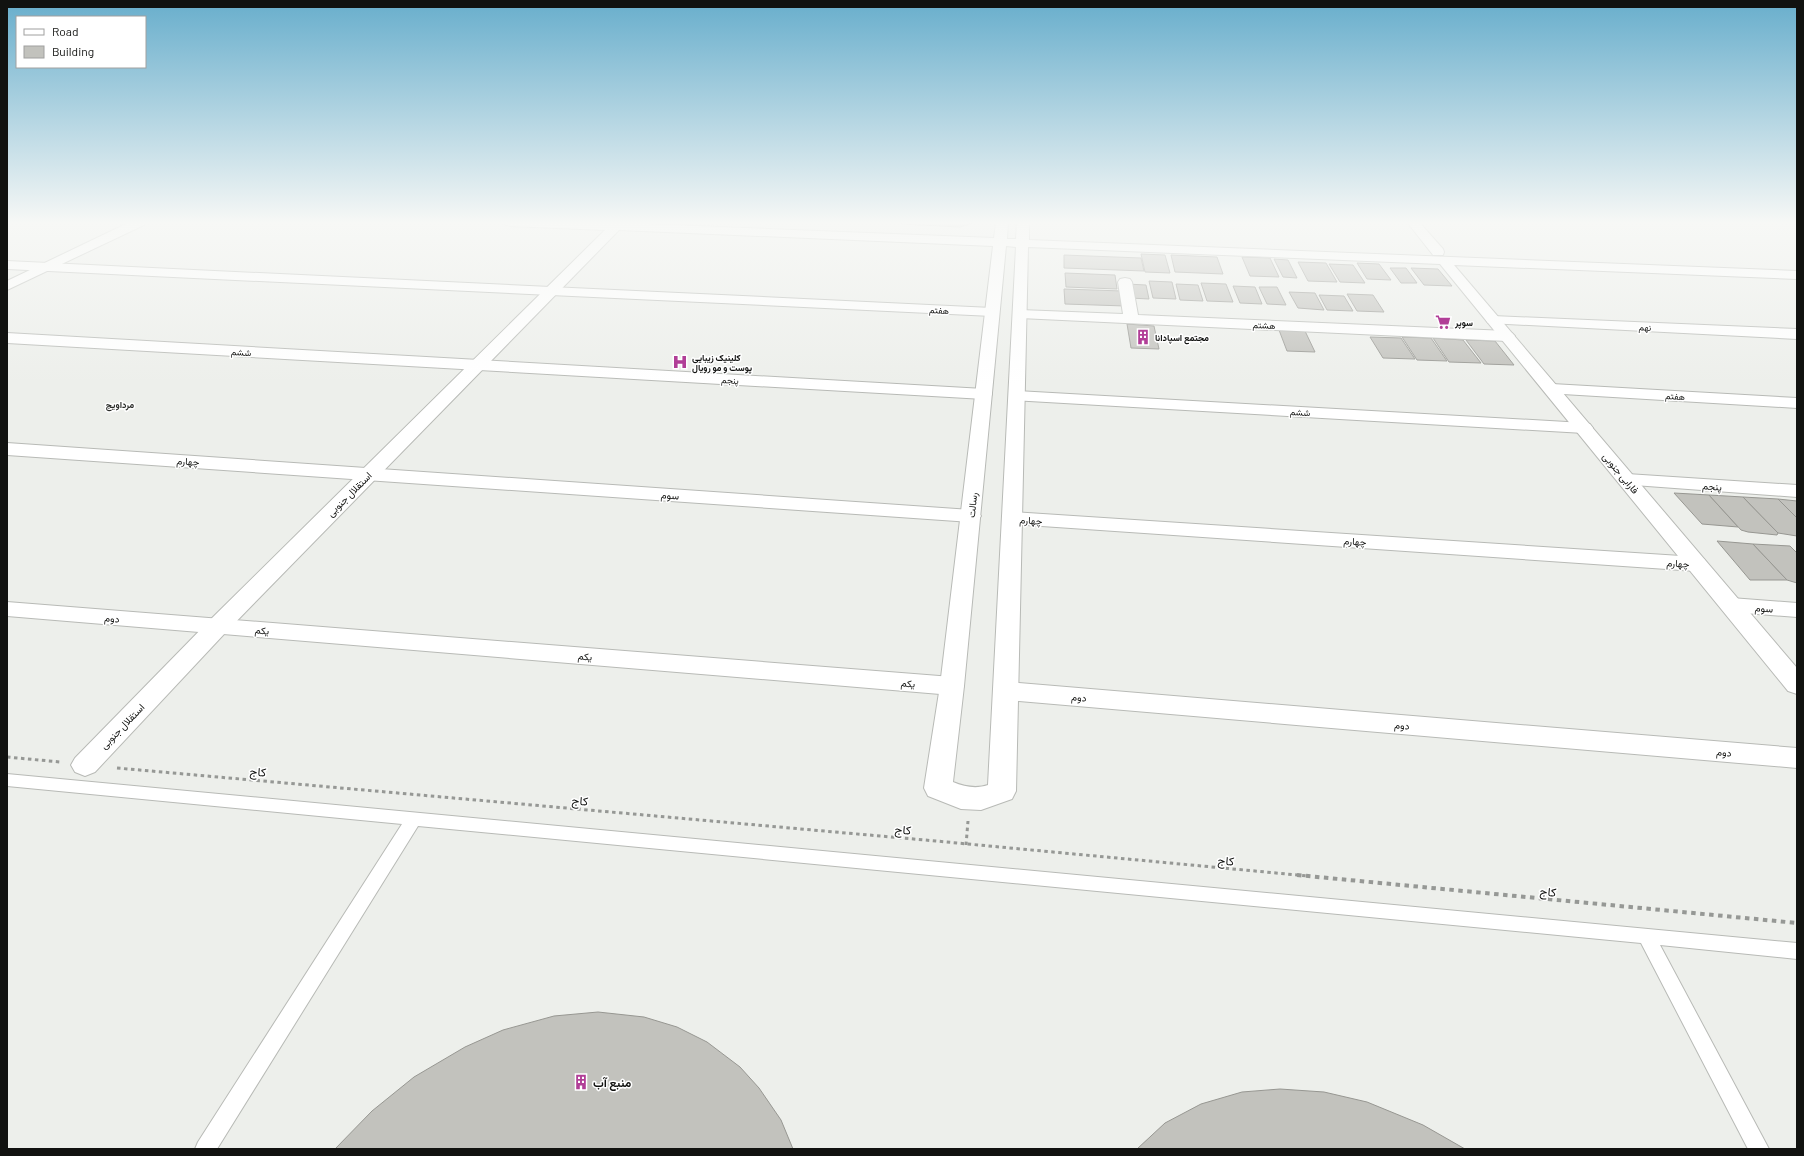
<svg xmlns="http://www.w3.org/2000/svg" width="1804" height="1156" font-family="Barlow,Vazirmatn,sans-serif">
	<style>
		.building { fill: #c2c2bd; stroke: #979792 }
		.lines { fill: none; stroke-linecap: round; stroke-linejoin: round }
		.lane-casing { stroke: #b8bab6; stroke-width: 2 }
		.street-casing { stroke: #b8bab6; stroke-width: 2 }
		.secondary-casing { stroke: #b8bab6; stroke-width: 2 }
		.path-far1 { stroke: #969895; stroke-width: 3; stroke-dasharray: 3.5 3.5; stroke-linecap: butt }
		.path { stroke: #969895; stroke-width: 4; stroke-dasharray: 4.5 4.5; stroke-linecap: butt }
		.lane { fill: #fff; fill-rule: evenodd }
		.street { fill: #fff; fill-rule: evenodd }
		.secondary { fill: #fff; fill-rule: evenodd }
		.labels { text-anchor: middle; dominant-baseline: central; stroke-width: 3; stroke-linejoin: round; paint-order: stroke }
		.far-street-label { font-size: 9px; fill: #111210; stroke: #fff }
		.far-poi-label { font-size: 9px; font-weight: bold; fill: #111210; stroke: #fff; text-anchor: start }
		.far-neighbourhood-label { font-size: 9px; font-weight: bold; fill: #2a2c29; stroke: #fff }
		.street-label { font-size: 10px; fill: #111210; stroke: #fff }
		.near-street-label { font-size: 12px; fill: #111210; stroke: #fff }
		.near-poi-label { font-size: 12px; font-weight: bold; fill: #111210; stroke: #fff; text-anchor: start }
	</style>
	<rect width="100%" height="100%" fill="#edefeb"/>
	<g class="building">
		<path d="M901 222H976L960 227 901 224Z"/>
		<path d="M1141 254 1165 255 1170 273 1145 272Z"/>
		<path d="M1064 255 1141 258 1144 271 1064 268Z"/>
		<path d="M1171 255 1217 257 1223 274 1175 272Z"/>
		<path d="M1242 257 1270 258 1279 277 1250 276Z"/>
		<path d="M1274 259 1288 260 1297 278 1283 277Z"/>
		<path d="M1298 262 1326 263 1337 282 1308 281Z"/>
		<path d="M1357 263 1379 264 1391 280 1367 279Z"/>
		<path d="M1329 264 1353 265 1365 283 1340 282Z"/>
		<path d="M1390 268H1406L1417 283H1401Z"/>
		<path d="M1411 268 1438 269 1452 286 1424 285Z"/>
		<path d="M1065 273 1115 275 1117 289 1066 287Z"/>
		<path d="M1149 281 1172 282 1176 299 1153 298Z"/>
		<path d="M1201 283 1226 284 1233 302 1207 301Z"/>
		<path d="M1127 284 1146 285 1149 299 1130 298Z"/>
		<path d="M1176 284 1198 285 1203 301 1180 300Z"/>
		<path d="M1233 286 1255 287 1262 304 1240 303Z"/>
		<path d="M1259 287H1277L1286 305 1267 304Z"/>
		<path d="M1064 289 1122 291 1125 306 1065 304Z"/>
		<path d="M1289 292 1315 293 1324 310 1298 308Z"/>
		<path d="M1347 294 1373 295 1384 312 1357 311Z"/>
		<path d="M1319 295 1344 296 1353 311 1327 310Z"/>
		<path d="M1127 324 1154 326 1159 349 1131 348Z"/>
		<path d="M1279 330 1305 331 1315 352 1287 351Z"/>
		<path d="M1370 337 1401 338 1415 359 1383 358Z"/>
		<path d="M1402 337 1431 338 1447 361 1417 360Z"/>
		<path d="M1433 338 1463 340 1481 363 1449 362Z"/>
		<path d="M1466 340 1495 341 1514 365 1484 364Z"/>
		<path d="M1674 493 1709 495 1738 527 1702 524Z"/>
		<path d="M1709 495 1743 497 1778 533 1777 535 1748 532 1741 530Z"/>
		<path d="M1743 497 1778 499 1797 518V536L1778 533Z"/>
		<path d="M1778 499 1797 501V518Z"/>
		<path d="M1717 541 1753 544 1787 580H1750Z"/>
		<path d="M1753 544 1790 546 1797 553V583L1787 580Z"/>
		<path d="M598 1012 644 1017 677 1027 707 1042 740 1067 759 1088 781 1120 793 1149H335L372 1111 414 1077 465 1047 503 1030 554 1016Z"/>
		<path d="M1280 1089 1324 1092 1367 1102 1423 1125 1465 1149H1137L1165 1123 1201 1104 1242 1092Z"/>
	</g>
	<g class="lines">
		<g class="lane-casing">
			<path id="lane" d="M7 774 1797 943V959L1660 945 1769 1149H1748L1641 943 418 826 217 1149H195L198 1142 402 824 7 786Z"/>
		</g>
		<g class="street-casing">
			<g id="street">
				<path d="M7 261 992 308 997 309 999 312 997 315 992 316 7 269Z"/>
				<path d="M1125 278 1130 279 1132 282 1138 315 1507 331 1512 333 1515 336 1512 339 1507 341 1020 318 1015 317 1013 314 1015 311 1020 310 1123 314 1118 282 1120 279Z"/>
				<path d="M1493 316 1797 329V339L1488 323 1486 320 1488 317Z"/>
				<path d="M7 333 984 389 990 390 992 394 990 398 984 399 7 343Z"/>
				<path d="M1552 384 1797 398V408L1546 393 1544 389 1546 385Z"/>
				<path d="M1017 391 1584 423 1590 424 1593 428 1590 432 1584 433 1011 400 1009 396 1011 392Z"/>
				<path d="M7 443 971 510 978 512 981 516 978 520 971 522 7 455Z"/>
				<path d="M1627 474 1797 485V497L1620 484 1617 480 1620 476Z"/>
				<path d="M1013 512 1696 557 1704 559 1707 564 1704 569 1696 571 1013 524 1006 522 1003 518 1006 514Z"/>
				<path d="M1731 598 1797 603V617L1731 612 1723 610 1720 605 1723 600Z"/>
				<path d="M7 602 952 677 961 680 964 686 961 692 952 695 7 616Z"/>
				<path d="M1006 682 1797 748V768L1006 700 997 697 993 691 997 685Z"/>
			</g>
		</g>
		<g class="secondary-casing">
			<g id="secondary">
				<path d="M130 222H146L144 225 7 290V281Z"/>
				<path d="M504 222H598L994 238 996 222H1008L1007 239H1016L1017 222H1029V240L1797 271V279L1454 265 1797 668V694L1788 691 1440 264 1028 247 1016 791 1012 799 981 810 961 809 928 796 924 788 940 686 993 246 619 230 226 632 95 772 85 776 75 772 71 765 75 758 210 620 605 230 510 226 506 225ZM1006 246 1016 247 988 785C976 789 965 787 953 782L964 686Z"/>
				<path d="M1407 222H1419L1443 249 1444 252 1443 255H1433Z"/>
			</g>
		</g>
		<g class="path-far1">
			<path d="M7 757 60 762"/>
			<path d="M117 768 936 841 1308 876"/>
			<path d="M966 845 968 821"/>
		</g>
		<path class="path" d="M1297 875 1797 923"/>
		<use href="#lane" class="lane"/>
		<use href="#street" class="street"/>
		<use href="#secondary" class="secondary"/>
	</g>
	<linearGradient id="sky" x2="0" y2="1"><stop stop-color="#68aecc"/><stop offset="0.58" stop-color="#f7f8f6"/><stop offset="1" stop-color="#f7f8f6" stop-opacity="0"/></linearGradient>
	<rect width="1804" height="384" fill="url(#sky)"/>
	<defs>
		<g id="supermarket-bare" transform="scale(1.2)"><path d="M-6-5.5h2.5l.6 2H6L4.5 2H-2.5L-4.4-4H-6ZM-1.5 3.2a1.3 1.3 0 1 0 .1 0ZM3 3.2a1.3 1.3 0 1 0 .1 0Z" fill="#b13e97" stroke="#fff" stroke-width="2.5" paint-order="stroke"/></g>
		<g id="building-bare" transform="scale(1.2)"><path d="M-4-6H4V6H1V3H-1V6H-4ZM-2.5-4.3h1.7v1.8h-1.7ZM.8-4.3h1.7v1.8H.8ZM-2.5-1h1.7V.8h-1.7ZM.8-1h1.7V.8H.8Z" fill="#b13e97" stroke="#fff" stroke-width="2.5" paint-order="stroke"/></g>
		<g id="hospital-bare" transform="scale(1.2)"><path d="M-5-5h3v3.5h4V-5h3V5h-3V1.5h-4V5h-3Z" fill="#b13e97" stroke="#fff" stroke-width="2.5" paint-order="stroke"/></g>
	</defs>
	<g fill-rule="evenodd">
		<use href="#supermarket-bare" x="1443" y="322"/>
		<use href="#building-bare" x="1143" y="337"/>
		<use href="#hospital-bare" x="680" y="362"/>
		<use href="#building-bare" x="581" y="1082"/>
	</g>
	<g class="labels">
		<g class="far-street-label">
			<text transform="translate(939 310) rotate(3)">هفتم</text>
			<text transform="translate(1264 325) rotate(3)">هشتم</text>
			<text transform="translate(1645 327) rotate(3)">نهم</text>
			<text transform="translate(241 352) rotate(3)">ششم</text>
			<text transform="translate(730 380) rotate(3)">پنجم</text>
			<text transform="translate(1675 396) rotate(3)">هفتم</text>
			<text transform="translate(1300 412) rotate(3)">ششم</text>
		</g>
		<g class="far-poi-label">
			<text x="1455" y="322">سوپر</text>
			<text x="1155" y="337">مجتمع اسپادانا</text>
			<text x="692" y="357">کلینیک زیبایی<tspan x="692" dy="10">پوست و مو رویال</tspan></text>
		</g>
		<g class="far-neighbourhood-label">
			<text x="120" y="404">مرداویج</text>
		</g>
		<g class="street-label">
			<text transform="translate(188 461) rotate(4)">چهارم</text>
			<text transform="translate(1621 473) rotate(50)">فارابی جنوبی</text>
			<text transform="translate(1712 486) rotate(4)">پنجم</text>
			<text transform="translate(349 494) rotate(-45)">استقلال جنوبی</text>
			<text transform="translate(670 495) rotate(4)">سوم</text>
			<text transform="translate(972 505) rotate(-84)">رسالت</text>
			<text transform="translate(1031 520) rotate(4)">چهارم</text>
			<text transform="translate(1355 541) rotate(4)">چهارم</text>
			<text transform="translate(1678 563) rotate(4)">چهارم</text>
			<text transform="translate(1764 608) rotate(4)">سوم</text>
			<text transform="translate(112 618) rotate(5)">دوم</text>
			<text transform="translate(262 630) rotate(5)">یکم</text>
			<text transform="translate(585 656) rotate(5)">یکم</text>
			<text transform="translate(908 683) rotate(5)">یکم</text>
			<text transform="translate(1079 697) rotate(5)">دوم</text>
			<text transform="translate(1402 725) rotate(5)">دوم</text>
			<text transform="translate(122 726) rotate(-46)">استقلال جنوبی</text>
			<text transform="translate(1724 752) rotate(5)">دوم</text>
		</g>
		<g class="near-street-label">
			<text transform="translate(258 771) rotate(5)">کاج</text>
			<text transform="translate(580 800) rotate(5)">کاج</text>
			<text transform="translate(903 829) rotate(5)">کاج</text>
			<text transform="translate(1226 860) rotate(5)">کاج</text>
			<text transform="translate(1548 891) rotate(6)">کاج</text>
		</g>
		<g class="near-poi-label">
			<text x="593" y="1082">منبع آب</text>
		</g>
	</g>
	<rect width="1804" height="1156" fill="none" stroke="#111210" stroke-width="16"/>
	<rect x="16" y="16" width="130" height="52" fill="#ffffff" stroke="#a0a09f"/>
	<rect x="24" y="29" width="20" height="6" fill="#ffffff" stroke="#a0a09f"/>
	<text x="52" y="36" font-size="12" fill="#111210">Road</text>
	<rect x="24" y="46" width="20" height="12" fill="#c2c2bd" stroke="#a0a09f"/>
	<text x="52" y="56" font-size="12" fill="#111210">Building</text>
</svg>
